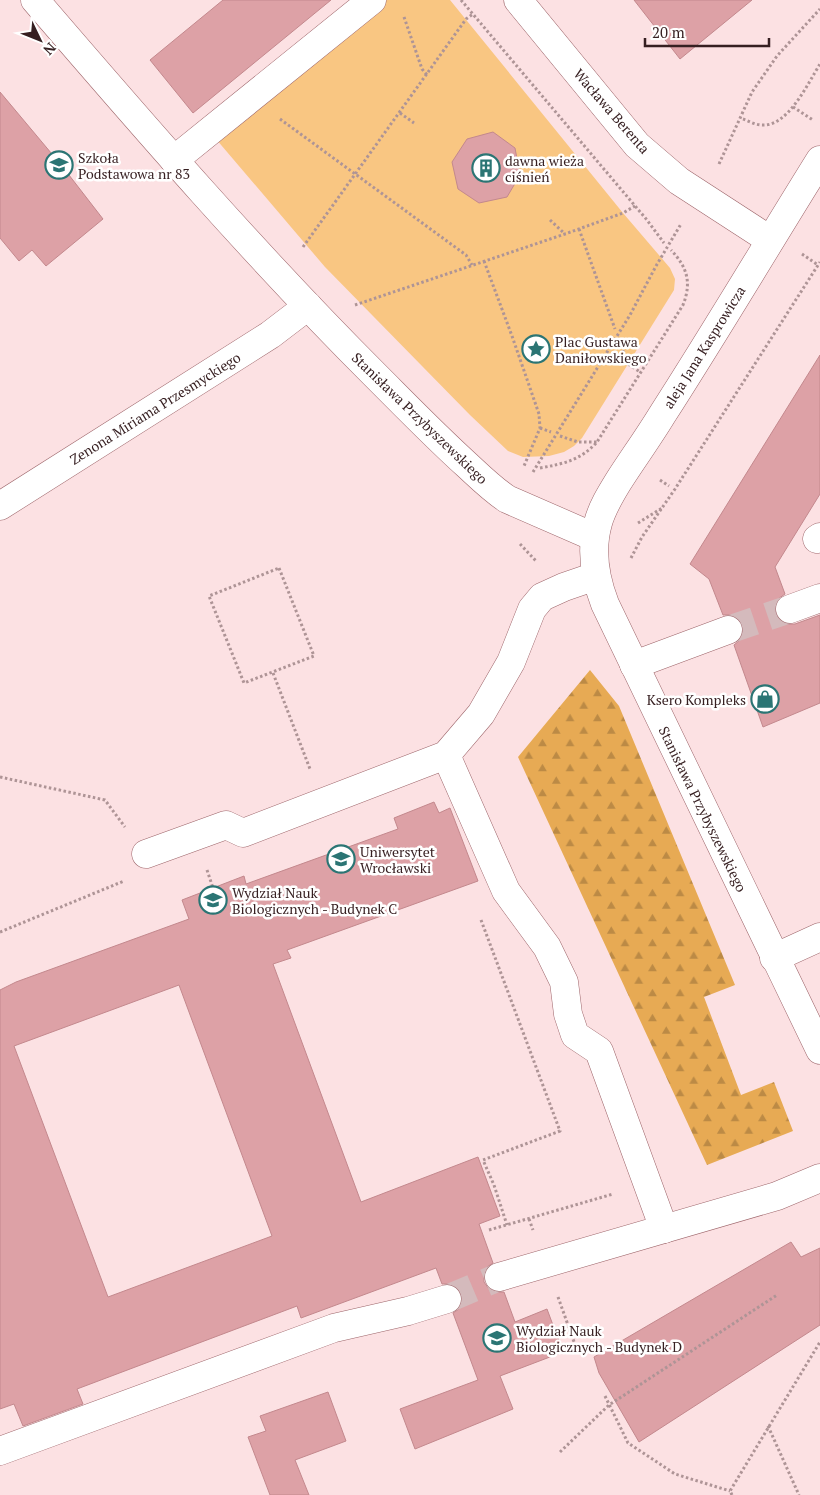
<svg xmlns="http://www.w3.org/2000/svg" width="820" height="1495" font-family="'PT Serif',serif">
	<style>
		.green { fill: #f9c682 }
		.forest { fill: url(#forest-firs) }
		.building { fill: #dda1a6; stroke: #c3888d; fill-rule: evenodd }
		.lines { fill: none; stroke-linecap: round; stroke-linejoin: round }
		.minor-tunnel { stroke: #d4babc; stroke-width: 28; stroke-dasharray: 28 14; stroke-linecap: butt }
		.minor-casing { stroke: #9d656a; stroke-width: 29 }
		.path { stroke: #ae9496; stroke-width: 3; stroke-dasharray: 2.5 2.5; stroke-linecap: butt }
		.minor { stroke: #fff; stroke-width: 28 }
		.labels { text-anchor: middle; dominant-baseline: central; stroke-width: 5; stroke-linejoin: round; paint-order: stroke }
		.street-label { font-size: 14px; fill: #361f21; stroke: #fff }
		.poi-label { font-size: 14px; fill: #361f21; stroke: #fff; text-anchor: start }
	</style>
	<defs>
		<pattern id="forest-firs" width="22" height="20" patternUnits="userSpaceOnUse" patternTransform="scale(1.25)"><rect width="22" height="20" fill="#e7aa54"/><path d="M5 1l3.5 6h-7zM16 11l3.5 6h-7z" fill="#bc8a45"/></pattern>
	</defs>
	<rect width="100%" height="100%" fill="#fce1e3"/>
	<path class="green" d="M387 0H450L623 213 670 268 675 279 674 290 582 438 574 446 564 452 549 456 523 457 508 451 470 415 325 267 216 139Z"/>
	<path class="forest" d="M590 670 619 706 735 985 704 997 741 1095 774 1082 793 1131 707 1165 518 757Z"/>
	<g class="building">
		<path d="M223 0H331L193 113 150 60Z"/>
		<path d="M634 0H752L680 59Z"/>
		<path d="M0 92 62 166 103 219 46 266 32 250 19 261 0 238Z"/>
		<path d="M493 132 515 148 520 175 507 197 479 203 458 189 452 162 467 139Z"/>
		<path d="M820 355V494L775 567 785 594 778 599 775 607V614L780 621 787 624H795L820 615V703L763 727 734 645 740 640 743 633 742 624 738 618 731 615H723L709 579 690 564Z"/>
		<path d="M434 802 439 813 450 808 478 881 287 950 291 958 273 964 361 1202 478 1157 500 1216 479 1224 493 1263 487 1267 484 1273V1282L489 1289 495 1292H504L515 1322 547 1309 563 1352 500 1376 513 1409 415 1449 400 1409 478 1380 453 1313 459 1309 462 1303V1294L458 1288 451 1284H442L436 1268 301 1318 297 1306 77 1389 83 1404 23 1426 14 1404 0 1409V990L16 982 189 919 182 900 244 876 246 884 398 829 394 818ZM179 985 272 1236 108 1297 14 1046Z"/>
		<path d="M791 1242 801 1257 820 1248V1325L639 1442 599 1373 594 1357Z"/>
		<path d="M328 1392 346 1441 295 1460 309 1495H270L248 1437 266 1431 260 1416Z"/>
	</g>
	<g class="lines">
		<g class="minor-tunnel">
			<path d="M728 630 790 609"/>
			<path d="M447 1299 499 1277"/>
		</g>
		<g class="minor-casing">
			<g id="minor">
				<path d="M35 0C145 128 256 256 375 375 405 405 435 436 467 465 480 477 492 489 507 499L594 537"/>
				<path d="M518 0 637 145 679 181 770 240"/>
				<path d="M174 160 372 0"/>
				<path d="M820 160C767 245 716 331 662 415 648 438 632 460 618 482 610 495 602 508 598 523 590 551 595 578 605 604L820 1050"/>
				<path d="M0 506 270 335 308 306"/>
				<path d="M817 539 820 537"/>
				<path d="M790 609 820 598"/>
				<path d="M634 665 728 630"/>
				<path d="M446 755 506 891 547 947 564 982 568 1014 575 1035 599 1051 664 1229"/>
				<path d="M146 854 226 825 243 833 446 755 481 714 511 662 532 609 542 597 564 587 596 576"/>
				<path d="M774 958 820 937"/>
				<path d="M499 1277 777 1196 820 1178"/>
				<path d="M0 1451 334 1328 408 1311 447 1299"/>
			</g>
		</g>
		<g class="path">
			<path d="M461 0 647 220 664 243"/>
			<path d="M404 17 422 69 427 75"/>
			<path d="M793 107 813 120"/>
			<path d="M400 113 414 123"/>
			<path d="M280 119 466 255 472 265"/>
			<path d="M743 119C749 121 755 125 762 125 788 127 808 83 820 64"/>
			<path d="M719 164 752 92 777 56 820 9"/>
			<path d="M550 220 565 234"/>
			<path d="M579 229 615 329"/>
			<path d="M303 247 466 19 473 14"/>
			<path d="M802 254 818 265"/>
			<path d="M484 261 512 336 539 414 540 428 524 466"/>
			<path d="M355 305 565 234 623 213 635 206"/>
			<path d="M619 341 628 364 640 372"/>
			<path d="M540 428 551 432"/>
			<path d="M560 436 578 442H598"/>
			<path d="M540 468C563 464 581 460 597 442L683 305C692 282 687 267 671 250"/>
			<path d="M533 472 630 315 656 266 681 224"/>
			<path d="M660 480 669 486"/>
			<path d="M638 523 662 508"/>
			<path d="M520 544 536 561"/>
			<path d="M631 558 642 537 675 489 820 262"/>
			<path d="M279 568 314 656 244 683 209 596Z"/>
			<path d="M273 673 310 769"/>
			<path d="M0 777 105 800 125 827"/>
			<path d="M207 870 213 888"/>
			<path d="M481 920 560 1131 483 1160 494 1185 507 1225"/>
			<path d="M0 932 124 881"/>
			<path d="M529 1219 533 1230"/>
			<path d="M489 1230 613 1194"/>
			<path d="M558 1297 578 1353"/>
			<path d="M605 1396 628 1443 675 1474 730 1491"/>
			<path d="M768 1426 799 1495"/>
			<path d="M560 1452 609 1405 777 1295"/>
			<path d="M732 1495 730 1491 820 1342"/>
		</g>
		<use href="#minor" class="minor"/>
	</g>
	<defs>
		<g id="school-ring" transform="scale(1.4375)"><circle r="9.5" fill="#fff" stroke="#2b7574" stroke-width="1.5"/><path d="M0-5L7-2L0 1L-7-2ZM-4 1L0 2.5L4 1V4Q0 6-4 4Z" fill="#2b7574"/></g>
		<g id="building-ring" transform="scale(1.4375)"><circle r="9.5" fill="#fff" stroke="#2b7574" stroke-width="1.5"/><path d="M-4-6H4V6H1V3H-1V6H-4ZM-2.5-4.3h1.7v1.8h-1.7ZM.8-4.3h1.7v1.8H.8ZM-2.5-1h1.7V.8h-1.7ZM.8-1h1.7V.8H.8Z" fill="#2b7574"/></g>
		<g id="sight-ring" transform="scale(1.4375)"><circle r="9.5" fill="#fff" stroke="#2b7574" stroke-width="1.5"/><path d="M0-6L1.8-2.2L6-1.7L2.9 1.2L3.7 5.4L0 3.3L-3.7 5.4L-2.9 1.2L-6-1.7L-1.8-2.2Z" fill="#2b7574"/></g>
		<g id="shop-ring" transform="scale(1.4375)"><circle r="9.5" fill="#fff" stroke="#2b7574" stroke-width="1.5"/><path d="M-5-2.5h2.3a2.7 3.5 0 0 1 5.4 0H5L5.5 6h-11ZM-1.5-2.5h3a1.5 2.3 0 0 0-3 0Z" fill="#2b7574"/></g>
		<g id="university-ring" transform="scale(1.4375)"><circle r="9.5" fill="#fff" stroke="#2b7574" stroke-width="1.5"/><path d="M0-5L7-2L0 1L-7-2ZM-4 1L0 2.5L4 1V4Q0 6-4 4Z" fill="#2b7574"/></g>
	</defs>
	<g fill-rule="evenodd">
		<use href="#school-ring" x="59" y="165"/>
		<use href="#building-ring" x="486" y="168"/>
		<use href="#sight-ring" x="536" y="349"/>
		<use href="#shop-ring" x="765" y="699"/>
		<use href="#university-ring" x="341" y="859"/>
		<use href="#university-ring" x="213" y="900"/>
		<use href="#university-ring" x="497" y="1338"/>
	</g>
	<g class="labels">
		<g class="street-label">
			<text transform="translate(612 111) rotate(49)">Wacława Berenta</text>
			<text transform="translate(704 347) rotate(-58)">aleja Jana Kasprowicza</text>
			<text transform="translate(155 408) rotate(-32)">Zenona Miriama Przesmyckiego</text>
			<text transform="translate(420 418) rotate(44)">Stanisława Przybyszewskiego</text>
			<text transform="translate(703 809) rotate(64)">Stanisława Przybyszewskiego</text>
		</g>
		<g class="poi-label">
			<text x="78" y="157">Szkoła<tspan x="78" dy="16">Podstawowa nr 83</tspan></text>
			<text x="505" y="160">dawna wieża<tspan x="505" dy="16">ciśnień</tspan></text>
			<text x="555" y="341">Plac Gustawa<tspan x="555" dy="16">Daniłowskiego</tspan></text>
			<text x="746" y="699" text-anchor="end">Ksero Kompleks</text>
			<text x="360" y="851">Uniwersytet<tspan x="360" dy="16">Wrocławski</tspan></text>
			<text x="232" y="892">Wydział Nauk<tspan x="232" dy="16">Biologicznych - Budynek C</tspan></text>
			<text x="516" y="1330">Wydział Nauk<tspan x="516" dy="16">Biologicznych - Budynek D</tspan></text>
		</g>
	</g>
	<g transform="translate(40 40) rotate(133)" stroke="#ffffff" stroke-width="4" paint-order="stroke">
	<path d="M0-4L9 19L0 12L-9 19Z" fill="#361f21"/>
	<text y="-8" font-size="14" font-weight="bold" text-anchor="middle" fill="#361f21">N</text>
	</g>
	<path d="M645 38v8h124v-8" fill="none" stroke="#361f21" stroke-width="2.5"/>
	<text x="652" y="38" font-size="15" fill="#361f21" stroke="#ffffff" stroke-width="4" paint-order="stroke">20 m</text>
</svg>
